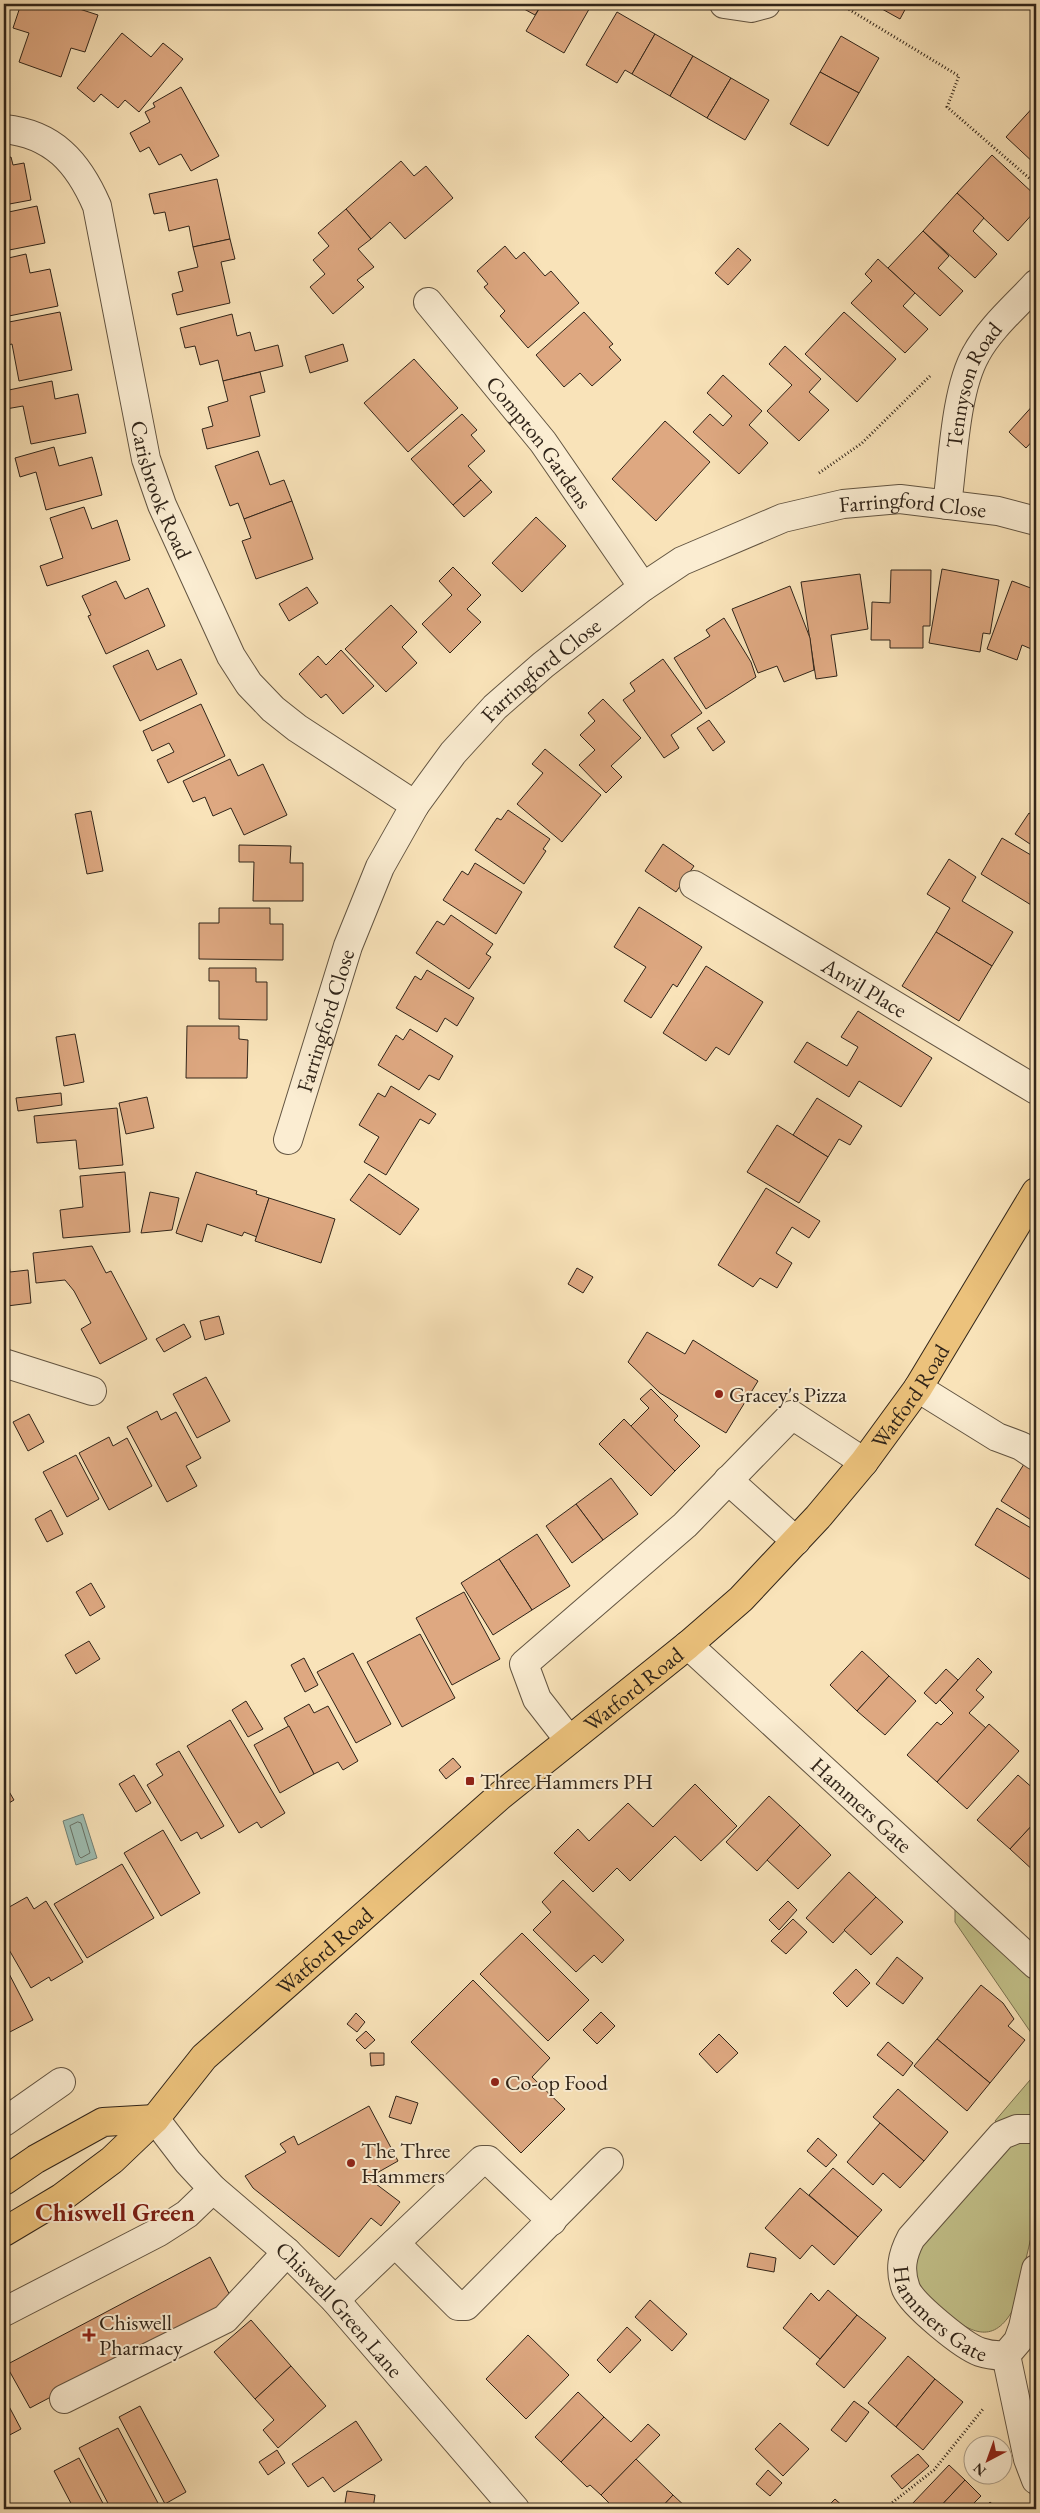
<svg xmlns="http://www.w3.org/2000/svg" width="1040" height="2513" font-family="'EB Garamond',serif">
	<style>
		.green { fill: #c3c28b; stroke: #7a7352 }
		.water { fill: #9ebeb3; stroke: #728075 }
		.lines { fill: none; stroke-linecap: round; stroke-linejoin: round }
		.shore { stroke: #677166; stroke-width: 1 }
		.building { fill: #dea881; stroke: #302419 }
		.minor-casing { stroke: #625441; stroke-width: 30 }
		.major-casing { stroke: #302419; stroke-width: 30 }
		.path { stroke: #302419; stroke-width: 3; stroke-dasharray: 1 2.5; stroke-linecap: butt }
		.minor { stroke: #fbedd2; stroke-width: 28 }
		.major { stroke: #ecc27c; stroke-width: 28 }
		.poi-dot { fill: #8f2418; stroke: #fbedd2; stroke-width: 2 }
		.labels { text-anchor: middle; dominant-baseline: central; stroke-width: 4; stroke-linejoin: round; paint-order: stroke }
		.street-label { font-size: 22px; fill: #302419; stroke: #fbedd2 }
		.poi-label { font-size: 22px; fill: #302419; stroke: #fbedd2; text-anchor: start }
		.quarter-label { font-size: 25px; font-weight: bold; fill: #7a1f14; stroke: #fbedd2 }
	</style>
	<rect width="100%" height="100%" fill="#f9e3b9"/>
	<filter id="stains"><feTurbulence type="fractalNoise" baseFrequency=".004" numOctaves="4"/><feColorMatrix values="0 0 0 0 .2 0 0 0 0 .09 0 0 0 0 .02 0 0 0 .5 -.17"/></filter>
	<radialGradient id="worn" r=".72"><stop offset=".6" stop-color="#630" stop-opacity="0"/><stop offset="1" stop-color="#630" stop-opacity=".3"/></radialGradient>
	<g class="green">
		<path d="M955 1908 1036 1983V2040L955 1922Z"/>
		<path d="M1036 2073V2118L998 2125 995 2121Z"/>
		<path d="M1013 2138 1036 2142V2216L1015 2306C996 2343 975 2336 947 2314 940 2308 929 2302 923 2295 915 2285 911 2265 914 2254Z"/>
	</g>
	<path class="water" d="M83 1814 97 1858 76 1865 63 1821Z"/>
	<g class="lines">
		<path class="shore" d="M78 1822 81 1823 90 1853 81 1858 79 1856 70 1826Z"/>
	</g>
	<g class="building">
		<path d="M4 4H7L9 52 4 53Z"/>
		<path d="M21 4H64L98 15 85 52 71 48 61 77 19 62 29 33 13 28Z"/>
		<path d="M515 4H542L535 15Z"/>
		<path d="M542 4H592L564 53 526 31Z"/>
		<path d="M873 4H908L900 19Z"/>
		<path d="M617 12 655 34 632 74 625 70 617 83 586 65Z"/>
		<path d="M122 33 151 57 163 43 183 59 139 112 125 100 118 108 101 94 94 102 77 88Z"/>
		<path d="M655 34 693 56 670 96 632 74Z"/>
		<path d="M841 36 879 58 859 93 820 72Z"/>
		<path d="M693 56 731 78 707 118 670 96Z"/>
		<path d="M820 72 859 93 828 146 790 124Z"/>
		<path d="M731 78 769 100 745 140 707 118Z"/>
		<path d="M181 87 219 156 191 171 181 154 159 165 149 147 140 152 130 133 150 122 145 112 155 107 153 103Z"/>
		<path d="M1036 104V165L1006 137Z"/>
		<path d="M992 155 1036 196V210L1008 241 957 193Z"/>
		<path d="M11 157 13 165 24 163 31 200 4 205V159Z"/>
		<path d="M401 161 414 176 426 166 453 198 405 239 390 222 371 239 346 209Z"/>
		<path d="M217 179 230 239 193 247 189 226 169 231 165 212 154 214 149 194Z"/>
		<path d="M957 193 984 218 973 231 997 254 975 278 923 231Z"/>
		<path d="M37 206 45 243 4 251V213Z"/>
		<path d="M346 209 371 239 358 249 374 267 357 280 364 287 333 314 310 287 325 274 313 260 329 246 318 233Z"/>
		<path d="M923 231 949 256 938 268 963 291 940 316 888 268Z"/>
		<path d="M230 239 235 259 221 262 230 303 177 315 172 294 183 291 178 272 198 267 193 247Z"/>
		<path d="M505 246 516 259 524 252 545 276 551 271 579 303 528 348 500 316 505 311 484 287 488 284 477 271Z"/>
		<path d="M738 248 751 260 728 285 715 273Z"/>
		<path d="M26 254 30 273 50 269 58 306 4 317V259Z"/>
		<path d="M878 259 915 293 903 306 928 329 905 353 851 303 872 281 865 274Z"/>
		<path d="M60 312 72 370 19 381 12 344 4 346V323Z"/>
		<path d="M584 312 613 344 609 347 621 360 592 386 580 373 564 387 536 355Z"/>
		<path d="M844 312 896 359 857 402 805 354Z"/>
		<path d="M232 314 237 336 250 332 255 351 278 345 283 366 223 381 218 360 200 365 195 346 185 348 180 328Z"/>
		<path d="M343 344 348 361 310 373 305 356Z"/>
		<path d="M785 346 821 379 809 392 829 410 799 441 767 411 792 385 769 364Z"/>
		<path d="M414 359 458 408 408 452 364 403Z"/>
		<path d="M260 372 265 392 250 396 260 436 207 449 202 429 213 426 208 407 228 401 223 381Z"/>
		<path d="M723 375 762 411 749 425 768 443 739 474 693 432 710 414 723 426 732 416 707 393Z"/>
		<path d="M52 381 55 399 78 394 86 433 31 444 23 406 6 409 4 391Z"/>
		<path d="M1036 402V437L1026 448 1009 432Z"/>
		<path d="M462 414 477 430 471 435 485 451 468 466 481 480 453 505 411 459Z"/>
		<path d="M665 421 710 462 656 521 612 479Z"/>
		<path d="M54 447 59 466 92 457 102 495 46 510 36 472 20 477 15 458Z"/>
		<path d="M258 451 270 485 284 480 292 501 244 519 238 503 230 506 215 466Z"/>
		<path d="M481 480 492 492 464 517 453 505Z"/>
		<path d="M292 501 313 559 256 579 242 541 251 538 244 519Z"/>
		<path d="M84 507 92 529 117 520 130 560 47 586 40 566 63 558 50 518Z"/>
		<path d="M536 517 566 546 522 592 492 563Z"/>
		<path d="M453 567 481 595 467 609 481 622 450 653 422 624 452 595 439 581Z"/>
		<path d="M942 569 999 580 990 634 983 633 980 652 929 643Z"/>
		<path d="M891 570H931L930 626H923V648H890V640H871L872 602 890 603Z"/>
		<path d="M860 574 868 629 831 635 837 676 816 679 801 582Z"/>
		<path d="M116 581 125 599 148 588 165 626 106 654 88 616 91 615 82 596Z"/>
		<path d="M1012 581 1036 590V651L1022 645 1017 660 987 649Z"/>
		<path d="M790 586 810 638 814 670 784 682 777 666 758 673 732 609Z"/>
		<path d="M307 587 318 603 289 621 279 604Z"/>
		<path d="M391 605 417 632 402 647 417 663 386 692 345 649Z"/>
		<path d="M724 618 751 662 756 677 706 709 674 658 710 636 706 630Z"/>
		<path d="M148 650 157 670 181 659 197 694 140 721 113 666Z"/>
		<path d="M341 650 374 686 343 714 326 694 321 698 299 674 318 656 326 665Z"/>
		<path d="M663 659 702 713 671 735 679 748 664 758 623 700 635 691 630 683Z"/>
		<path d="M603 699 641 738 611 766 622 777 606 793 579 765 595 750 580 735 595 721 588 713Z"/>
		<path d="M201 704 225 756 168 783 157 760 174 752 169 743 152 751 143 731Z"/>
		<path d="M709 720 725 742 713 751 697 728Z"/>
		<path d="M545 749 601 795 562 842 517 804 543 773 532 764Z"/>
		<path d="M230 759 238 776 263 764 287 815 244 835 231 808 213 816 205 797 193 802 183 781Z"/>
		<path d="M508 810 550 839 543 849 546 851 524 884 475 850 497 818 501 820Z"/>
		<path d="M91 811 103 871 87 874 75 814Z"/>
		<path d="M1029 813 1036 817V848L1015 834Z"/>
		<path d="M1002 838 1036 858V908L981 874Z"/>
		<path d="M663 844 694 866 676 892 645 871Z"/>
		<path d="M239 845 291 846 290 863H303V901H253L254 862H239Z"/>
		<path d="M949 859 976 877 962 901 1013 932 992 966 936 932 950 908 927 894Z"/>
		<path d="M475 863 522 892 496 934 443 900 462 871 468 875Z"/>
		<path d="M639 907 702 947 677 987 673 984 651 1018 624 1001 646 967 614 947Z"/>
		<path d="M219 908H270V924H283V960L199 959V923H219Z"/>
		<path d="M451 915 493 944 486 954 491 957 469 989 416 953 437 921 444 925Z"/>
		<path d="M936 932 992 966 959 1021 902 986Z"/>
		<path d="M706 966 763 1002 729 1055 716 1047 706 1061 663 1033Z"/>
		<path d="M209 968H256V982H267V1020L219 1019V981H209Z"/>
		<path d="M427 970 474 998 457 1026 445 1018 437 1032 396 1008 415 976 421 980Z"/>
		<path d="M858 1011 932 1058 901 1107 859 1081 849 1097 794 1062 807 1042 847 1066 858 1047 841 1037Z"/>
		<path d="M187 1026H239V1039L248 1040 247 1078H186Z"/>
		<path d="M410 1029 453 1056 439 1080 429 1075 419 1090 378 1065 396 1035 403 1040Z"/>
		<path d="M75 1034 84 1082 64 1086 56 1037Z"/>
		<path d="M391 1086 436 1114 429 1124 420 1119 386 1175 364 1162 379 1137 359 1125 378 1093 385 1097Z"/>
		<path d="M61 1093 62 1105 18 1111 16 1098Z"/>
		<path d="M147 1097 154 1128 126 1134 119 1103Z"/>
		<path d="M817 1098 862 1126 850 1145 839 1139 828 1157 793 1135Z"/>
		<path d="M117 1108 123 1165 79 1169 76 1140 37 1143 34 1116Z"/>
		<path d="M777 1125 828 1157 799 1203 747 1172Z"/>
		<path d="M125 1172 130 1232 63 1238 60 1210 83 1207 80 1176Z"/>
		<path d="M196 1172 257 1191 256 1194 269 1198 257 1237 244 1232 242 1236 207 1224 202 1242 176 1233Z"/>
		<path d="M369 1174 419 1209 400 1235 350 1200Z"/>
		<path d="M766 1188 820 1221 809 1238 792 1227 776 1253 792 1263 777 1288 760 1278 753 1287 718 1265Z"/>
		<path d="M150 1192 179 1198 172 1230 141 1233Z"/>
		<path d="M269 1198 335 1219 321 1263 255 1241Z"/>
		<path d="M92 1246 106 1273 111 1271 147 1339 100 1364 81 1329 91 1323 74 1291 65 1280 36 1283 33 1253Z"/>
		<path d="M8 1256 10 1272 28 1270 31 1303 7 1306V1301H4V1257Z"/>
		<path d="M577 1268 593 1277 583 1293 568 1284Z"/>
		<path d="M219 1316 224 1334 205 1340 200 1321Z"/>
		<path d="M184 1324 191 1337 164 1352 156 1339Z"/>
		<path d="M647 1332 685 1354 693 1340 758 1381 726 1433 660 1393 628 1362Z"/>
		<path d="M206 1377 230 1421 197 1438 173 1394Z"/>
		<path d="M651 1389 678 1416 674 1420 700 1446 675 1471 630 1427 649 1408 640 1399Z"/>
		<path d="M157 1411 161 1420 176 1412 201 1458 186 1466 197 1486 167 1502 127 1427Z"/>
		<path d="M29 1414 44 1442 28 1451 13 1422Z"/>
		<path d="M624 1419 675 1471 651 1496 599 1444Z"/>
		<path d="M109 1437 113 1446 127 1438 152 1486 109 1510 79 1453Z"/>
		<path d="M76 1455 99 1499 67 1517 43 1472Z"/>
		<path d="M1024 1464 1036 1472V1523L1001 1501Z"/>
		<path d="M611 1478 638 1514 603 1540 576 1504Z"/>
		<path d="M576 1504 603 1540 572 1563 546 1526Z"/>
		<path d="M997 1508 1036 1531V1583L975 1545Z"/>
		<path d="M51 1510 63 1534 47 1542 35 1519Z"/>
		<path d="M537 1534 570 1586 532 1610 499 1559Z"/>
		<path d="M499 1559 532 1610 493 1635 461 1583Z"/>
		<path d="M91 1583 105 1607 90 1616 76 1592Z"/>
		<path d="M464 1592 500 1659 452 1685 416 1618Z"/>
		<path d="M420 1634 455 1698 402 1727 367 1662Z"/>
		<path d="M89 1641 100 1659 76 1674 65 1655Z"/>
		<path d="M862 1651 889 1676 857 1711 830 1685Z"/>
		<path d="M353 1653 391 1724 356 1743 317 1672Z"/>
		<path d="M304 1658 318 1685 305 1692 291 1665Z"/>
		<path d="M978 1658 992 1672 976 1690 984 1697 969 1713 986 1728 937 1782 907 1755 937 1722 941 1725 953 1713 940 1700Z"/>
		<path d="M946 1669 958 1680 936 1704 924 1693Z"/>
		<path d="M889 1676 916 1701 885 1735 857 1711Z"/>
		<path d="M246 1701 263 1729 248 1737 232 1710Z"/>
		<path d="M309 1704 314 1713 328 1706 358 1761 343 1770 338 1762 314 1774 284 1718Z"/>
		<path d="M230 1720 285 1813 261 1828 257 1822 239 1833 187 1746Z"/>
		<path d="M989 1724 1019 1751 967 1809 937 1782Z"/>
		<path d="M289 1726 314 1774 280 1793 254 1745Z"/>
		<path d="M179 1751 224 1826 201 1839 197 1832 181 1841 147 1785 163 1775 156 1764Z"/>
		<path d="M453 1758 461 1767 446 1779 439 1770Z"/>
		<path d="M134 1775 151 1803 136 1812 119 1784Z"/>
		<path d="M1018 1775 1036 1791V1821L1010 1849 977 1820Z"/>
		<path d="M4 1783 14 1800 4 1806Z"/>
		<path d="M695 1784 737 1826 701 1861 675 1836 630 1881 617 1868 593 1892 554 1853 578 1829 589 1841 628 1803 653 1827Z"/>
		<path d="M769 1796 800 1825 757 1871 726 1842Z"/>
		<path d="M1036 1821V1873L1010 1849Z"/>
		<path d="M800 1825 831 1855 798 1889 767 1860Z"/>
		<path d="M163 1830 200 1893 161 1916 124 1853Z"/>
		<path d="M122 1864 154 1918 87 1958 54 1904Z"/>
		<path d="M849 1872 876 1897 833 1943 806 1918Z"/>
		<path d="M563 1880 624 1940 602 1963 594 1955 576 1972 533 1930 551 1912 542 1902Z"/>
		<path d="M27 1897 34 1909 46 1901 83 1962 51 1981 49 1977 31 1988 4 1941V1910Z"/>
		<path d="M876 1897 903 1922 871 1955 844 1930Z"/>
		<path d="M788 1901 797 1910 779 1930 769 1920Z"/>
		<path d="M793 1919 807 1932 786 1954 771 1941Z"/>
		<path d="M522 1933 589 2000 548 2041 480 1974Z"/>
		<path d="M897 1957 923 1978 903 2004 876 1984Z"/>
		<path d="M4 1964 33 2020 4 2035Z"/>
		<path d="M856 1969 870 1983 847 2007 833 1993Z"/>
		<path d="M473 1980 550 2058 532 2077 565 2109 521 2153 411 2042Z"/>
		<path d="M981 1985 1003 2003 1014 2019 1008 2026 1025 2040 990 2083 937 2039Z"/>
		<path d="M601 2012 615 2026 597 2044 583 2030Z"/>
		<path d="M356 2013 365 2022 357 2032 347 2024Z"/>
		<path d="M366 2031 375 2040 365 2049 356 2040Z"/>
		<path d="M719 2034 738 2053 717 2073 699 2054Z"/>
		<path d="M937 2039 990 2083 967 2111 914 2066Z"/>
		<path d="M888 2042 913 2063 903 2076 877 2055Z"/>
		<path d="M370 2053H384V2065L371 2066Z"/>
		<path d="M898 2089 948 2132 924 2161 873 2117Z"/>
		<path d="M396 2096 418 2103 411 2124 389 2117Z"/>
		<path d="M369 2106 398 2161 368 2178 400 2202 381 2226 371 2218 339 2257 253 2188 245 2176 286 2152 280 2144 294 2136 298 2145Z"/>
		<path d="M880 2123 924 2161 900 2188 883 2173 873 2185 847 2162Z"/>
		<path d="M818 2138 837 2155 826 2167 807 2151Z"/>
		<path d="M833 2168 882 2210 858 2237 809 2195Z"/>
		<path d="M800 2188 858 2237 834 2265 812 2245 800 2259 765 2228Z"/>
		<path d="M750 2253 776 2258 774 2272 747 2267Z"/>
		<path d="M210 2257 233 2301 30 2408 6 2365Z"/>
		<path d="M828 2290 857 2315 820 2359 783 2328 811 2293 819 2301Z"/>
		<path d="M650 2300 687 2334 672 2351 635 2317Z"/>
		<path d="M857 2315 886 2338 844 2388 816 2364Z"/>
		<path d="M251 2320 291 2366 255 2399 214 2352Z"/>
		<path d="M627 2327 641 2340 610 2373 597 2360Z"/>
		<path d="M528 2335 569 2375 526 2419 486 2379Z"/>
		<path d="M908 2356 935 2379 896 2427 868 2403Z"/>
		<path d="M291 2366 326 2406 278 2448 263 2430 274 2420 255 2399Z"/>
		<path d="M935 2379 963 2402 923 2450 896 2427Z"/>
		<path d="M578 2392 604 2417 561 2462 535 2437Z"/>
		<path d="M4 2397 21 2429 4 2438Z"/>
		<path d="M854 2401 869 2412 846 2442 831 2430Z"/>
		<path d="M140 2406 186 2492 165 2504 119 2417Z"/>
		<path d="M604 2417 631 2442 648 2424 660 2435 601 2495 590 2485 587 2487 561 2462Z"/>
		<path d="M356 2421 382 2460 334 2492 323 2477 308 2487 292 2464Z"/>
		<path d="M780 2423 809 2449 783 2476 755 2449Z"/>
		<path d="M118 2428 158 2503 146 2509H111L79 2448Z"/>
		<path d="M277 2450 285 2463 268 2475 259 2462Z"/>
		<path d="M918 2454 929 2466 902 2489 891 2476Z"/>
		<path d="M79 2458 106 2509H74L54 2471Z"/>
		<path d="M636 2459 673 2495 660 2509H606L610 2504 601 2495Z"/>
		<path d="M949 2465 965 2480 938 2509H918L912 2504Z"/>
		<path d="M768 2470 782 2483 770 2496 756 2484Z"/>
		<path d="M965 2480 981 2496 968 2509H938Z"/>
		<path d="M347 2491 375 2495 373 2509H344Z"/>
		<path d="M673 2495 688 2509H660Z"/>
		<path d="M835 2499 846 2509H825Z"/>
		<path d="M990 2502 998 2509H984Z"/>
	</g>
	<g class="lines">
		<g class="minor-casing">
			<g id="minor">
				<path d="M724 4 751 8 766 4"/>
				<path id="s1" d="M4 129C53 134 78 162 97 206L146 459 162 505 231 656 249 684 273 709 297 728 415 805"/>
				<path id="s2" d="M428 302 543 442 643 587"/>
				<path id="s3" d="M947 505C953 462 955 391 976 354 990 328 1016 306 1036 284"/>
				<path id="s4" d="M694 885 1036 1090"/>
				<path id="s5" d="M288 1140 348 946 380 867 415 805 453 753 495 707 543 665 643 587 682 561 783 518 843 504 900 499 998 511 1036 521"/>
				<path d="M4 1363 92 1391"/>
				<path d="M918 1388 997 1437 1021 1446 1036 1456"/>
				<path d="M728 1480 796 1541"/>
				<path id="s6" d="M688 1645 1036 1965"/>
				<path d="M569 1740 537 1699 524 1664 685 1525 792 1415 864 1462"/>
				<path id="s7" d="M155 2119 188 2162 213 2189 287 2252 335 2300 515 2509"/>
				<path d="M4 2122 61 2082"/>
				<path id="s8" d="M1036 2129H1017L1002 2135 911 2238C902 2255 899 2270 906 2289 913 2305 963 2346 980 2352 989 2355 996 2356 1006 2355L1018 2341 1023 2327 1036 2269"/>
				<path d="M395 2243 458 2306H466L609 2162"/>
				<path d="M335 2300 482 2160H488L552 2221"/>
				<path d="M4 2312 159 2232 187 2214 213 2189"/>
				<path d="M1006 2355 1028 2459 1036 2480"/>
				<path d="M64 2399 225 2319 287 2252"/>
			</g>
		</g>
		<g class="major-casing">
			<g id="major">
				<path d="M4 2181 36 2159 103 2122 155 2119"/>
				<path id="s9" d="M4 2232 61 2198 112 2160 155 2119 204 2057 501 1795 688 1645 741 1599 818 1517 864 1462 918 1388 1036 1192"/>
			</g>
		</g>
		<g class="path">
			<path d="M840 4 959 76 947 107 1036 184"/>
			<path d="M819 473 862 443 930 376"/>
			<path d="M884 2509 934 2470 983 2409"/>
		</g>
		<use href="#minor" class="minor"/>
		<use href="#major" class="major"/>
	</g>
	<g class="poi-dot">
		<circle cx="719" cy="1394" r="5"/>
		<rect x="465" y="1776" width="10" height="10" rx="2.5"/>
		<circle cx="495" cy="2082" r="5"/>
		<circle cx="351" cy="2163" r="5"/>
		<path d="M86.5 2327.5h5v5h5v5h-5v5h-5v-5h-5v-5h5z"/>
	</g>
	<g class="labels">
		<g class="street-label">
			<text stroke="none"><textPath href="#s3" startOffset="124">Tennyson Road</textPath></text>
			<text stroke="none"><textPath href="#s2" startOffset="179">Compton Gardens</textPath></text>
			<text stroke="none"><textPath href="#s1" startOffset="419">Carisbrook Road</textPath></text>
			<text stroke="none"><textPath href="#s5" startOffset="965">Farringford Close</textPath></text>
			<text stroke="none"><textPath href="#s5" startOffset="545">Farringford Close</textPath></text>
			<text stroke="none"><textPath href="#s4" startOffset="199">Anvil Place</textPath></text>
			<text stroke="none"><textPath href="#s5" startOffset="125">Farringford Close</textPath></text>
			<text stroke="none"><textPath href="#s9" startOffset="1239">Watford Road</textPath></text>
			<text stroke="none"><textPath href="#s9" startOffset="834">Watford Road</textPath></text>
			<text stroke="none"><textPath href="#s6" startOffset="236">Hammers Gate</textPath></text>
			<text stroke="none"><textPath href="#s9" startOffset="429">Watford Road</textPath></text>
			<text stroke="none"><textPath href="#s8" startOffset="266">Hammers Gate</textPath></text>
			<text stroke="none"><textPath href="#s7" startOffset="266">Chiswell Green Lane</textPath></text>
		</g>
		<g class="poi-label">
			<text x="729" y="1394">Gracey's Pizza</text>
			<text x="480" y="1781">Three Hammers PH</text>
			<text x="505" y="2082">Co-op Food</text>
			<text x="361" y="2150">The Three<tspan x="361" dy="25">Hammers</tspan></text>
			<text x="99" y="2322">Chiswell<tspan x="99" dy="25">Pharmacy</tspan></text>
		</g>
		<g class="quarter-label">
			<text x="115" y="2212">Chiswell Green</text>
		</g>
	</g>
	<rect width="1040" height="2513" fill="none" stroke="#f9e3b9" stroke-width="20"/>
	<rect x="5" y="5" width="1030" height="2503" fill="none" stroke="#302419" stroke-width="2.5"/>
	<rect x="10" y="10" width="1020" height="2493" fill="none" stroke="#302419"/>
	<g transform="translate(988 2460) rotate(221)"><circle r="24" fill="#fbedd2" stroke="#aa9d88"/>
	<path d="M0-4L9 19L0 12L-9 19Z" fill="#8f2418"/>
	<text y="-8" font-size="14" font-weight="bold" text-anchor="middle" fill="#302419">N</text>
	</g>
	<rect width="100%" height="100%" filter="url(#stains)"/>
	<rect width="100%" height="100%" fill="url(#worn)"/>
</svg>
